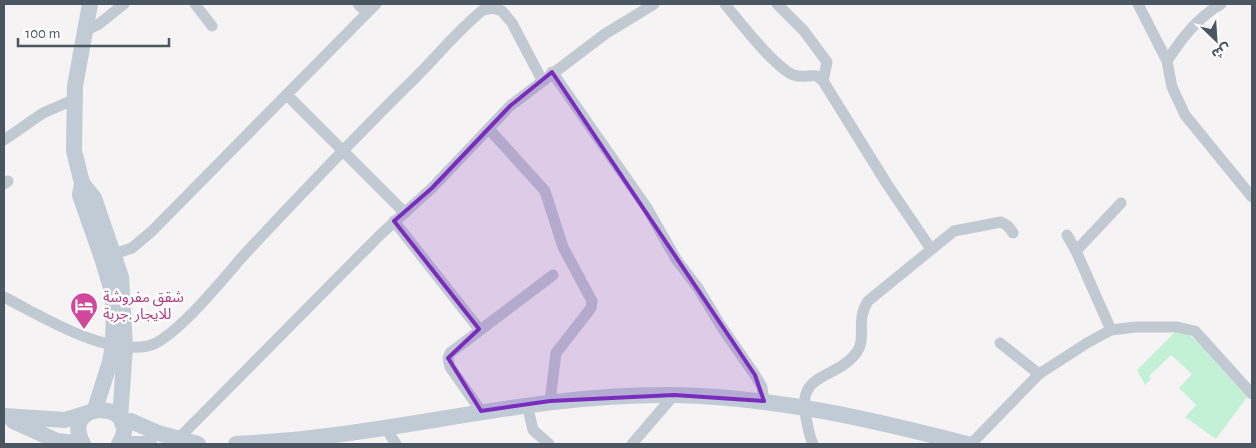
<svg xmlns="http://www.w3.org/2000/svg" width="1256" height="448" font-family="'Alegreya Sans','Noto Sans Arabic',sans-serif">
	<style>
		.green { fill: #c3f1d5 }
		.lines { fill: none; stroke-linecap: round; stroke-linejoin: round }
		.street { stroke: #c1cad2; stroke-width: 11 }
		.secondary { stroke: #c1cbd6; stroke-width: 16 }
		.marked { fill: #7b2cbf; fill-opacity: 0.2; stroke: #7b2cbf; stroke-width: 4; stroke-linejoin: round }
		.labels { text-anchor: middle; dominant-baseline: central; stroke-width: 5; stroke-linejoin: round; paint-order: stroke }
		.hotel-label { font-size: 15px; fill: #b23c85; stroke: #fff; text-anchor: start }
	</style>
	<rect width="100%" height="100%" fill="#f5f3f3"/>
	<path class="green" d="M1176 331 1188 334 1196 341 1247 397 1216 439 1185 417 1196 405 1179 388 1192 374 1171 355 1149 376 1151 379 1145 385 1137 370Z"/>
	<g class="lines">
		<g class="street">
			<path d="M195 4 212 26"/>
			<path d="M358 4 367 13"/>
			<path d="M725 4C738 20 776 69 794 75 802 78 809 75 817 76L823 81 887 184 931 249"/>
			<path d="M777 4 804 31 827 62 823 81"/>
			<path d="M1138 4 1167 61 1172 87 1185 115 1252 197"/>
			<path d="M85 31 99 24 124 4"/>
			<path d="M1167 61C1182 38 1197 18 1221 4"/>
			<path d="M552 72 647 208 676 259 698 288 721 326 755 375 762 387 764 401"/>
			<path d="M287 95 405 213"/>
			<path d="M489 129 545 191 563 247 592 301 591 308 556 353 550 401"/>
			<path d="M4 140 43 113 73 100"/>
			<path d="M4 184 8 181"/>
			<path d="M394 221 479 329"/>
			<path d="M1067 235 1076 251 1111 330"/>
			<path d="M1076 251 1121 203"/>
			<path d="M108 256 132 248 152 231 376 4"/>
			<path d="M4 297C43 317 103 355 148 346 174 340 224 278 243 256 300 195 357 135 416 77 438 55 459 29 483 10L493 8 502 11 512 23 542 80"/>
			<path d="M1000 343 1039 374"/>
			<path d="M527 404 533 430 549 444"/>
			<path d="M481 411 450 367 448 358 450 353 553 275"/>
			<path d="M385 427 396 444"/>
			<path d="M174 443 380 235 432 188 510 106 605 34 654 4"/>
			<path d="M632 444 674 395"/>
			<path d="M813 444C809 436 808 427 806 418 796 370 836 381 857 352 867 337 855 321 868 301L954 231 1001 222 1008 226 1013 233"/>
			<path d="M971 444 1039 374 1087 343 1111 330 1136 327H1177L1195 331 1252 394"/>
		</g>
		<g class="secondary">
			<path d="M90 4 75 86 74 151 82 183 80 195 102 258 111 288 114 308 113 345 110 362 95 409"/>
			<path d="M82 183 94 198 121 277 125 347 120 418"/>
			<path d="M4 416 65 420 87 413"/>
			<path d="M13 421 57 441 83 444"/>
			<path d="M122 423 131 421 158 433 198 444"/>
			<path d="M83 444C58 397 146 401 119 444"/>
			<path d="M126 444H149"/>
			<path d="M236 444C264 442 292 441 319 437 438 423 554 393 674 395 775 397 870 419 967 444"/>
		</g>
	</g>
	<path class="marked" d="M552 72 755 375 764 401 674 395 550 401 481 411 448 358 479 329 394 221 432 188 510 106Z"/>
	<defs>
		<g id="hotel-pin" transform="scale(1.4375)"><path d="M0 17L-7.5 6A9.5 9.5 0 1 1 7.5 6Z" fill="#d1479c" stroke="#fff"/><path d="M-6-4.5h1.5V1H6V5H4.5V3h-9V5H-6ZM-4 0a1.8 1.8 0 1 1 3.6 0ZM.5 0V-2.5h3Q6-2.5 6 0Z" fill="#fff"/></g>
	</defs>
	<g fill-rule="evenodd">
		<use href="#hotel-pin" x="84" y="306"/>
	</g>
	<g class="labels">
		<g class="hotel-label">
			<text x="103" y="297">شقق مفروشة<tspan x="103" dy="17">للايجار .جربة</tspan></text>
		</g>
	</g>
	<rect width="1256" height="448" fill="none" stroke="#4a5661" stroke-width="10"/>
	<g transform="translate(1216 40) rotate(155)" stroke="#ffffff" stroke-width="4" paint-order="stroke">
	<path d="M0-4L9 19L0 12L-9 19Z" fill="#4a5661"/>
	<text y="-8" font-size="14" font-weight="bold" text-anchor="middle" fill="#4a5661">ش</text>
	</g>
	<path d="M18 38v8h151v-8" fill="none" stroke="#4a5661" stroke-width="2.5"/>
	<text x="25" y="38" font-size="15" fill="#4a5661" stroke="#ffffff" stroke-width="4" paint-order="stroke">100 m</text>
</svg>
